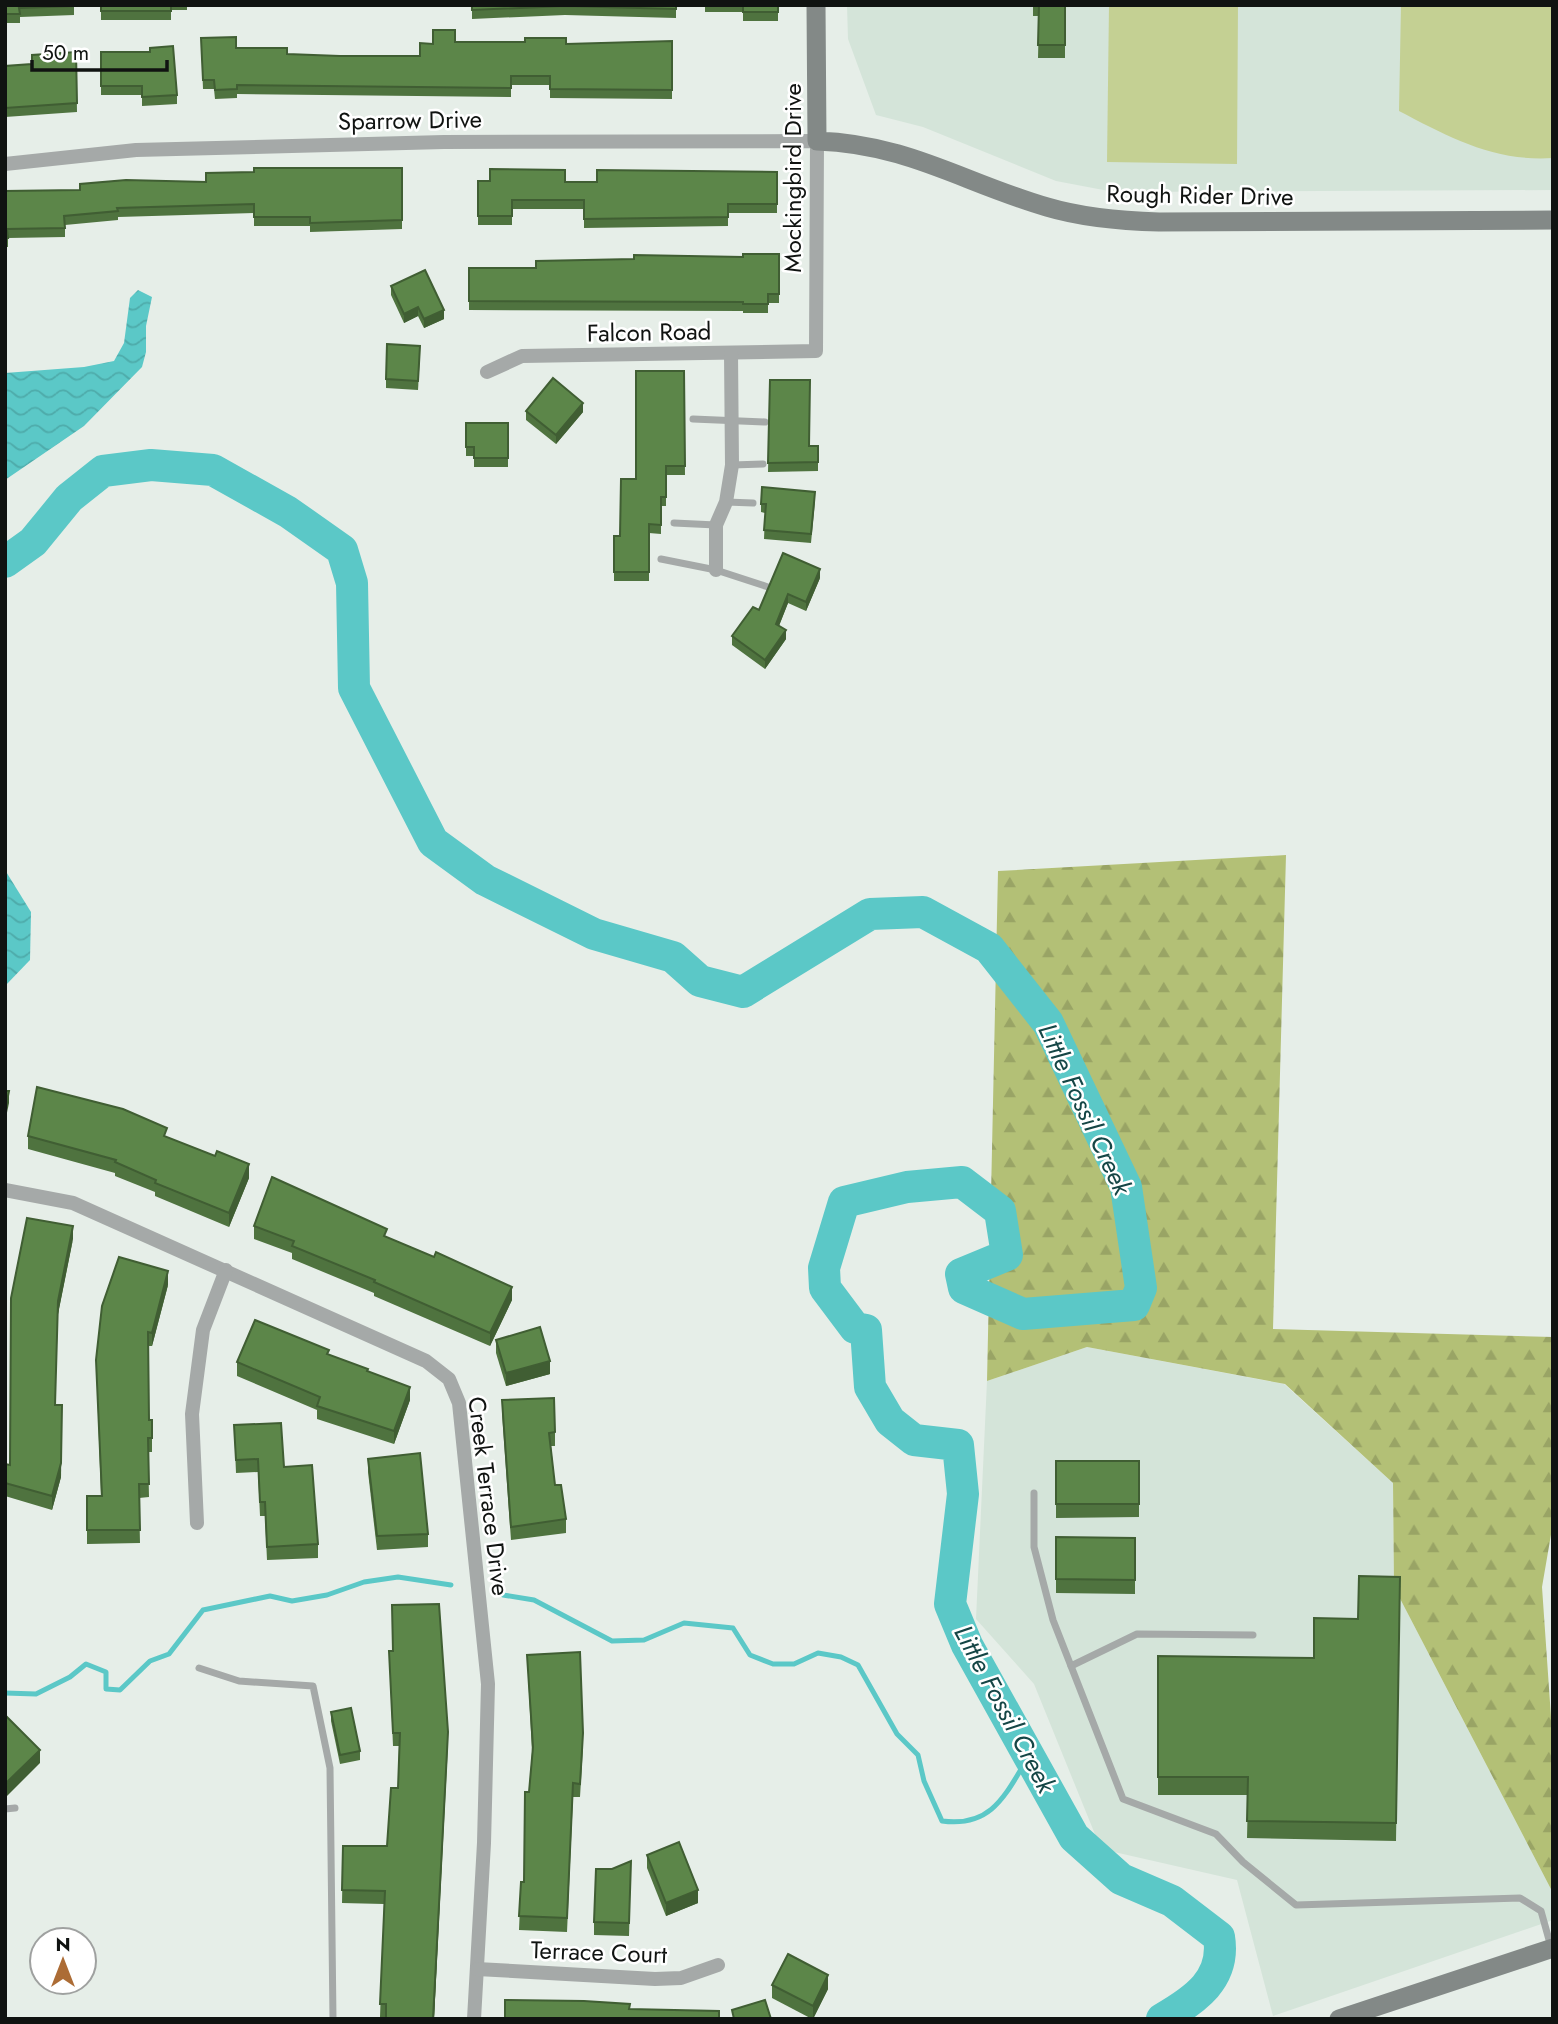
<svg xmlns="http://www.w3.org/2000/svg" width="1558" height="2024" font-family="Jost,sans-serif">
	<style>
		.built { fill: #d4e4d9 }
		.forest { fill: url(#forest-firs) }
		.park { fill: #c4d093 }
		.water { fill: url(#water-waves) }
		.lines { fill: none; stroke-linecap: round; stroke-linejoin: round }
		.stream { stroke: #5bc8c7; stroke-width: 5 }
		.river { stroke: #5bc8c7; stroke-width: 32 }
		.lane { stroke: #a5a9a8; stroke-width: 7 }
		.street { stroke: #a5a9a8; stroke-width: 14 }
		.secondary { stroke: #838987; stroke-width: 19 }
		.wall { fill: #4f733f }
		.shaded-wall { fill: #405e33 }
		.building { fill: #5c8649; stroke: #405e33; stroke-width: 2 }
		.labels { text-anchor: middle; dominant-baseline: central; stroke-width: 5; stroke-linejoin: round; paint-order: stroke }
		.street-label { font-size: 24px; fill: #101311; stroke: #fff }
		.water-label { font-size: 26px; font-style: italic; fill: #154646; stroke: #fff }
	</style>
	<defs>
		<pattern id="forest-firs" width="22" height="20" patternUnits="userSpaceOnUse" patternTransform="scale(1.75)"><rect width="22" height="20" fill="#b3c076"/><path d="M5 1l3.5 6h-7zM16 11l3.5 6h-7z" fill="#99a465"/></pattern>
		<pattern id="water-waves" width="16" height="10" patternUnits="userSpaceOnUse" patternTransform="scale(1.75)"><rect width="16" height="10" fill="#5bc8c7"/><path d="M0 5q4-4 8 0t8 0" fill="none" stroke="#4eabaa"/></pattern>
	</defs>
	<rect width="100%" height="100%" fill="#e6eee8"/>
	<g class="built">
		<path d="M847 5H1553V190L1114 192 1056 181 923 127 876 115 848 39Z"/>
		<path d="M1087 1347 1284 1384 1393 1483 1394 1587 1553 1893V1920L1273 2016 1237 1880 1101 1849 1034 1684 976 1619 987 1381Z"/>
	</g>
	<path class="forest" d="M1286 855 1273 1329 1553 1337V1523L1542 1587 1553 1746V1893L1394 1587 1393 1483 1285 1384 1087 1347 987 1381 998 871Z"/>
	<g class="park">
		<path d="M1109 5H1238L1237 164 1107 162Z"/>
		<path d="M1401 5H1553V158C1494 162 1449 137 1399 111Z"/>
	</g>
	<g class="water">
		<path d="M138 290 152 297 146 326V352L142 367 84 426 5 480V373L84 367 114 361 124 343 130 298Z"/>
		<path d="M5 870 31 912 30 960 5 986Z"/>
	</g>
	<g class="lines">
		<g class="stream">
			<path d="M503 1595 534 1600 612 1641 644 1640 684 1623 733 1628 750 1655 773 1664H794L818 1653 841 1657 858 1665 897 1734 918 1755 924 1781 942 1821C993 1828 1006 1793 1029 1756"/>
			<path d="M5 1693 36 1694 70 1677 86 1664 106 1672V1689L120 1690 150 1661 169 1654 203 1610 270 1596 292 1601 327 1595 364 1582 398 1577 451 1585"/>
		</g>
		<path class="river" d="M5 562 33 542 69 498 103 471 151 465 213 470 288 512 342 550 352 583 354 688 433 842 485 880 594 934 673 957 700 981 743 992 870 914 923 912 989 948 1048 1023 1126 1187 1141 1288 1134 1305 1023 1314 964 1288 961 1274 1007 1255 1000 1211 962 1182 907 1187 844 1202 824 1268 825 1288 855 1328 866 1330 870 1387 890 1421 914 1440 958 1445 963 1494 950 1604 967 1645 1074 1837 1121 1879 1172 1901 1219 1937C1226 1979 1195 2000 1162 2019"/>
		<g class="lane">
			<path d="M693 419 765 422"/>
			<path d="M732 465 763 464"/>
			<path d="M726 502 753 503"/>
			<path d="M674 523 716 525"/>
			<path d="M661 559 716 570 768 587"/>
			<path d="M1034 1493V1547L1053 1620 1123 1799 1216 1834 1243 1862 1296 1905 1520 1898 1541 1911 1551 1947"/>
			<path d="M1071 1666 1137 1634 1253 1635"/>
			<path d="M199 1668 239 1681 313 1686 330 1768 333 2019"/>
			<path d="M5 1809 15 1808"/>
		</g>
		<g class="street">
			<path d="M5 164 136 150 444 142 817 141 816 351 522 356 487 372"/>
			<path d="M716 570V525L726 502 732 465 731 353"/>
			<path d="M5 1190 73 1203 426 1361 449 1379 459 1403 488 1684 484 1843 474 2019"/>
			<path d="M197 1523 192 1414 203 1330 226 1270"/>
			<path d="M477 1969 655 1979 681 1978 718 1965"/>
		</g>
		<g class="secondary">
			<path d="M816 5 817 141C908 144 964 183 1047 207 1084 218 1121 221 1159 222L1553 220"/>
			<path d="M1339 2019 1553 1948"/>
		</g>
	</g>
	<g class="wall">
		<path d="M5 5H74V15L20 17V23H5Z"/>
		<path d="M101 5H187V10H171V20H101Z"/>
		<path d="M472 5H778V21H743V12H705V7H676V18L565 15 472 19Z"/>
		<path d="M1033 5H1065V58H1038L1039 16H1033Z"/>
		<path d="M201 38 236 48 287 54 340 56H420L433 44 455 42 566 44 672 41V99L550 98V85H511V97L237 94V98L215 99 214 89H203Z"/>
		<path d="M76 52 77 112 5 117V66L32 65Z"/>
		<path d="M101 52 177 95V104L142 106V95H101Z"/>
		<path d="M402 168V229L310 232V226H254V213L118 217V220L65 225V237L8 238V247H5V191L80 190Z"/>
		<path d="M777 172V213H728V226L584 228V209H512V225H478V181L597 182Z"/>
		<path d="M779 254V303H768V313H743V311L469 310V268H536L743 257Z"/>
		<path d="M391 286 444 319 424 328 418 316 404 323 391 295Z"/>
		<path d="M420 355 418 390 386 388V379Z"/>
		<path d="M684 371 685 475H666V506H661V534L649 533V581H614V536H620L636 479Z"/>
		<path d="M770 380 809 446H818V471L768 472Z"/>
		<path d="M526 411 583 412 556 444 526 420Z"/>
		<path d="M466 423H508V467H474V456H466Z"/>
		<path d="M815 501 811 543 764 539 765 513 761 512V504Z"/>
		<path d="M820 578 806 611 788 603 779 626 786 639 765 669 732 645V636L759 610Z"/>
		<path d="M28 1136 167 1137 249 1178 229 1227 155 1196V1192L115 1176V1173L28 1149Z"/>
		<path d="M254 1226 387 1237 512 1300 490 1346 374 1296V1293L292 1259V1253L254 1239Z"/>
		<path d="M73 1239 58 1314 55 1405 61 1477 52 1510 5 1496V1464L10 1465Z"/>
		<path d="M168 1285 152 1346H148L149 1420H152V1452H148L149 1497 139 1498 140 1543 87 1544V1496H101L96 1360Z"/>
		<path d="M496 1340 550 1374 506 1386 496 1353Z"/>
		<path d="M329 1355 410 1400 394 1444 317 1419V1410L237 1376V1362Z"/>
		<path d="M502 1400 555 1432V1446H551L555 1485 566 1519V1533L511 1540 502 1413Z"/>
		<path d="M234 1425 284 1467 318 1544V1558L267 1560 265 1516H260L258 1472 236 1473Z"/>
		<path d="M368 1459 428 1534V1547L377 1550 368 1472Z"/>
		<path d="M1056 1461H1139V1517L1056 1518Z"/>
		<path d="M1056 1537 1135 1538V1594L1056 1593Z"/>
		<path d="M1400 1577 1396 1841 1247 1838 1248 1795H1158V1656L1314 1658 1358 1619Z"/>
		<path d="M389 1651 448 1745 434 2019H386V2017H380L384 1904 342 1903 343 1846H387L398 1788 399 1746H393Z"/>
		<path d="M527 1655 583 1747 580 1797H573L567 1932 519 1930 521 1882H524L529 1792 532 1752Z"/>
		<path d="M331 1712 360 1751V1760L340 1764 331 1721Z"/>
		<path d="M647 1855 698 1903 666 1916 647 1868Z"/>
		<path d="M631 1861 629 1936 594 1935V1922L612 1869Z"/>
		<path d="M772 1985 828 1989 813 2019H812L772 1998Z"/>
	</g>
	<g class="shaded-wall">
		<path d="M418 307V316L404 323V314Z"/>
		<path d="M444 310V319L424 328V319Z"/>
		<path d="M583 403V412L556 444V435Z"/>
		<path d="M820 569V578L806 611V602Z"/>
		<path d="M788 594V603L776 633V624Z"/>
		<path d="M786 630V639L765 669V660Z"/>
		<path d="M9 1091V1103L5 1122V1111Z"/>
		<path d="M249 1164V1178L229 1227V1213Z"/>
		<path d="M73 1226V1239L58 1314V1301Z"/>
		<path d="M168 1271V1285L152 1346V1333Z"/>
		<path d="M512 1287V1300L490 1346V1333Z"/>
		<path d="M550 1361V1374L506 1386V1373Z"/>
		<path d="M410 1387V1400L394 1444V1431Z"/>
		<path d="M62 1418 61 1477 52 1510V1496Z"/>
		<path d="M448 1732 434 2019H433Z"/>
		<path d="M40 1750V1763L5 1798V1784Z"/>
		<path d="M698 1890V1903L666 1916V1903Z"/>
		<path d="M828 1975V1989L813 2019V2006Z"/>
	</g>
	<g class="building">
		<path d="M5 5H74V6L19 8 20 14H5Z"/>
		<rect x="101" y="5" width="70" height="6"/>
		<path d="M472 5H676V9L565 6 472 10Z"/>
		<rect x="743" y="5" width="35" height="7"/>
		<path d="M1039 5H1065V45H1038Z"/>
		<path d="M433 30H455V42H525V38H566V44L672 41V90L550 89V76H511V88L237 85V89L215 90 214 80H203L201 38 236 37V48H287V54L340 56H420V43L433 44Z"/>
		<path d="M173 46 177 95 142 97V86H101V52H150V48Z"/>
		<path d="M76 52 77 103 5 108V66L32 64V55Z"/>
		<path d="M254 168H402V220L310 223V217H254V204L117 208 118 211 64 216 65 228 7 229 8 238H5V191L80 190V184L126 180 206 182V173L254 172Z"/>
		<path d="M490 169 565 170V182H597V170L777 172V204H728V217L584 219V200H512V216H478V181H490Z"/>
		<path d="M743 254H779V294H768V304H743V302L469 301V268H536V261L634 259V255L743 257Z"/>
		<path d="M425 270 444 310 424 319 418 307 404 314 391 286Z"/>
		<path d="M387 344 420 346 418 381 386 379Z"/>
		<path d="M636 371H684L685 466H666V497H661V525L649 524V572H614V536H620L621 479H636Z"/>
		<path d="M553 378 583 403 556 435 526 411Z"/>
		<path d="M770 380H810L809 446H818V462L768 463Z"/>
		<path d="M466 423H508V458H474V447H466Z"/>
		<path d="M762 487 815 492 811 534 764 530 766 504H761Z"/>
		<path d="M783 553 820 569 806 602 788 594 776 624 786 630 765 660 732 636 753 607 759 610Z"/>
		<path d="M37 1087 123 1109 167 1128 164 1136 215 1156 217 1151 249 1164 229 1213 155 1183 156 1180 115 1162 116 1160 28 1136Z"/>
		<path d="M5 1091H9L5 1111Z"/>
		<path d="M272 1177 387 1229 384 1236 434 1257 436 1252 512 1287 490 1333 374 1282 375 1280 292 1246 294 1241 254 1226Z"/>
		<path d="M27 1218 73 1226 58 1301 55 1405H62L61 1463 52 1496 5 1483V1464L10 1465 11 1298Z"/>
		<path d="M119 1257 168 1271 152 1333 148 1332 149 1420H152V1438H148L149 1484H139L140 1530H87V1496H102L96 1360 102 1306Z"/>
		<path d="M255 1320 329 1350 327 1354 368 1369 367 1371 410 1387 394 1431 317 1406 320 1397 237 1362Z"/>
		<path d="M540 1327 550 1361 506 1373 496 1340Z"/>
		<path d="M554 1398 555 1432 549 1433 555 1485H561L566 1519 511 1527 502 1400Z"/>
		<path d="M281 1423 284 1467 312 1465 318 1544 267 1547 265 1502H260L258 1459 236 1460 234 1425Z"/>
		<path d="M420 1453 428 1534 377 1536 368 1459Z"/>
		<rect x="1056" y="1461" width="83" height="43"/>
		<path d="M1056 1537 1135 1538V1580L1056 1579Z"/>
		<path d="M1359 1576 1400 1577 1396 1823 1247 1821 1248 1777H1158V1656L1314 1658V1618L1358 1619Z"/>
		<path d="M439 1604 448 1732 433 2019H386V2004H380L385 1891 342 1890 343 1846H387L391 1788H398L400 1733H393L389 1651H393L392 1605Z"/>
		<path d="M580 1652 583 1733 580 1784 573 1783 567 1918 519 1916 521 1882H524L525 1792H529L533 1747 527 1655Z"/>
		<path d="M351 1708 360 1751 340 1755 331 1712Z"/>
		<path d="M5 1715 40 1750 5 1784Z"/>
		<path d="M679 1842 698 1890 666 1903 647 1855Z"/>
		<path d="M631 1861 629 1923 594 1922 596 1869H612Z"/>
		<path d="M788 1954 828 1975 813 2006 772 1985Z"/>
		<path d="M505 2000 584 2001 630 2004 629 2009 719 2011V2019H505Z"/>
		<path d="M765 2000 771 2019H734L732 2010Z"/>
	</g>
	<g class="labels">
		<g class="street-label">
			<text transform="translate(410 120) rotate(-1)">Sparrow Drive</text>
			<text transform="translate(792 178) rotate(-90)">Mockingbird Drive</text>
			<text transform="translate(1200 195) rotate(1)">Rough Rider Drive</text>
			<text transform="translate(649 332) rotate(-1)">Falcon Road</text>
			<text transform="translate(489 1496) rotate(83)">Creek Terrace Drive</text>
			<text transform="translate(599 1952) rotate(2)">Terrace Court</text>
		</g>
		<g class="water-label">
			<text transform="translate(1085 1109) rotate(65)">Little Fossil Creek</text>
			<text transform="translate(1005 1709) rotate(62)">Little Fossil Creek</text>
		</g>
	</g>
	<rect width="1558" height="2024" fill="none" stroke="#101311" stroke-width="14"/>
	<g transform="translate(63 1961)"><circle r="33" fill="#ffffff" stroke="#9fa1a0" stroke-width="2"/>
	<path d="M0-5L12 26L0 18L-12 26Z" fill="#ac6c35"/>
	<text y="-10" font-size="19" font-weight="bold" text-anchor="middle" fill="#101311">N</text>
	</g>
	<path d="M32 60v10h135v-10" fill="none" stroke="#101311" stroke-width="3.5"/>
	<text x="42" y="60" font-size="21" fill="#101311" stroke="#ffffff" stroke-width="5" paint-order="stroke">50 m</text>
</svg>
